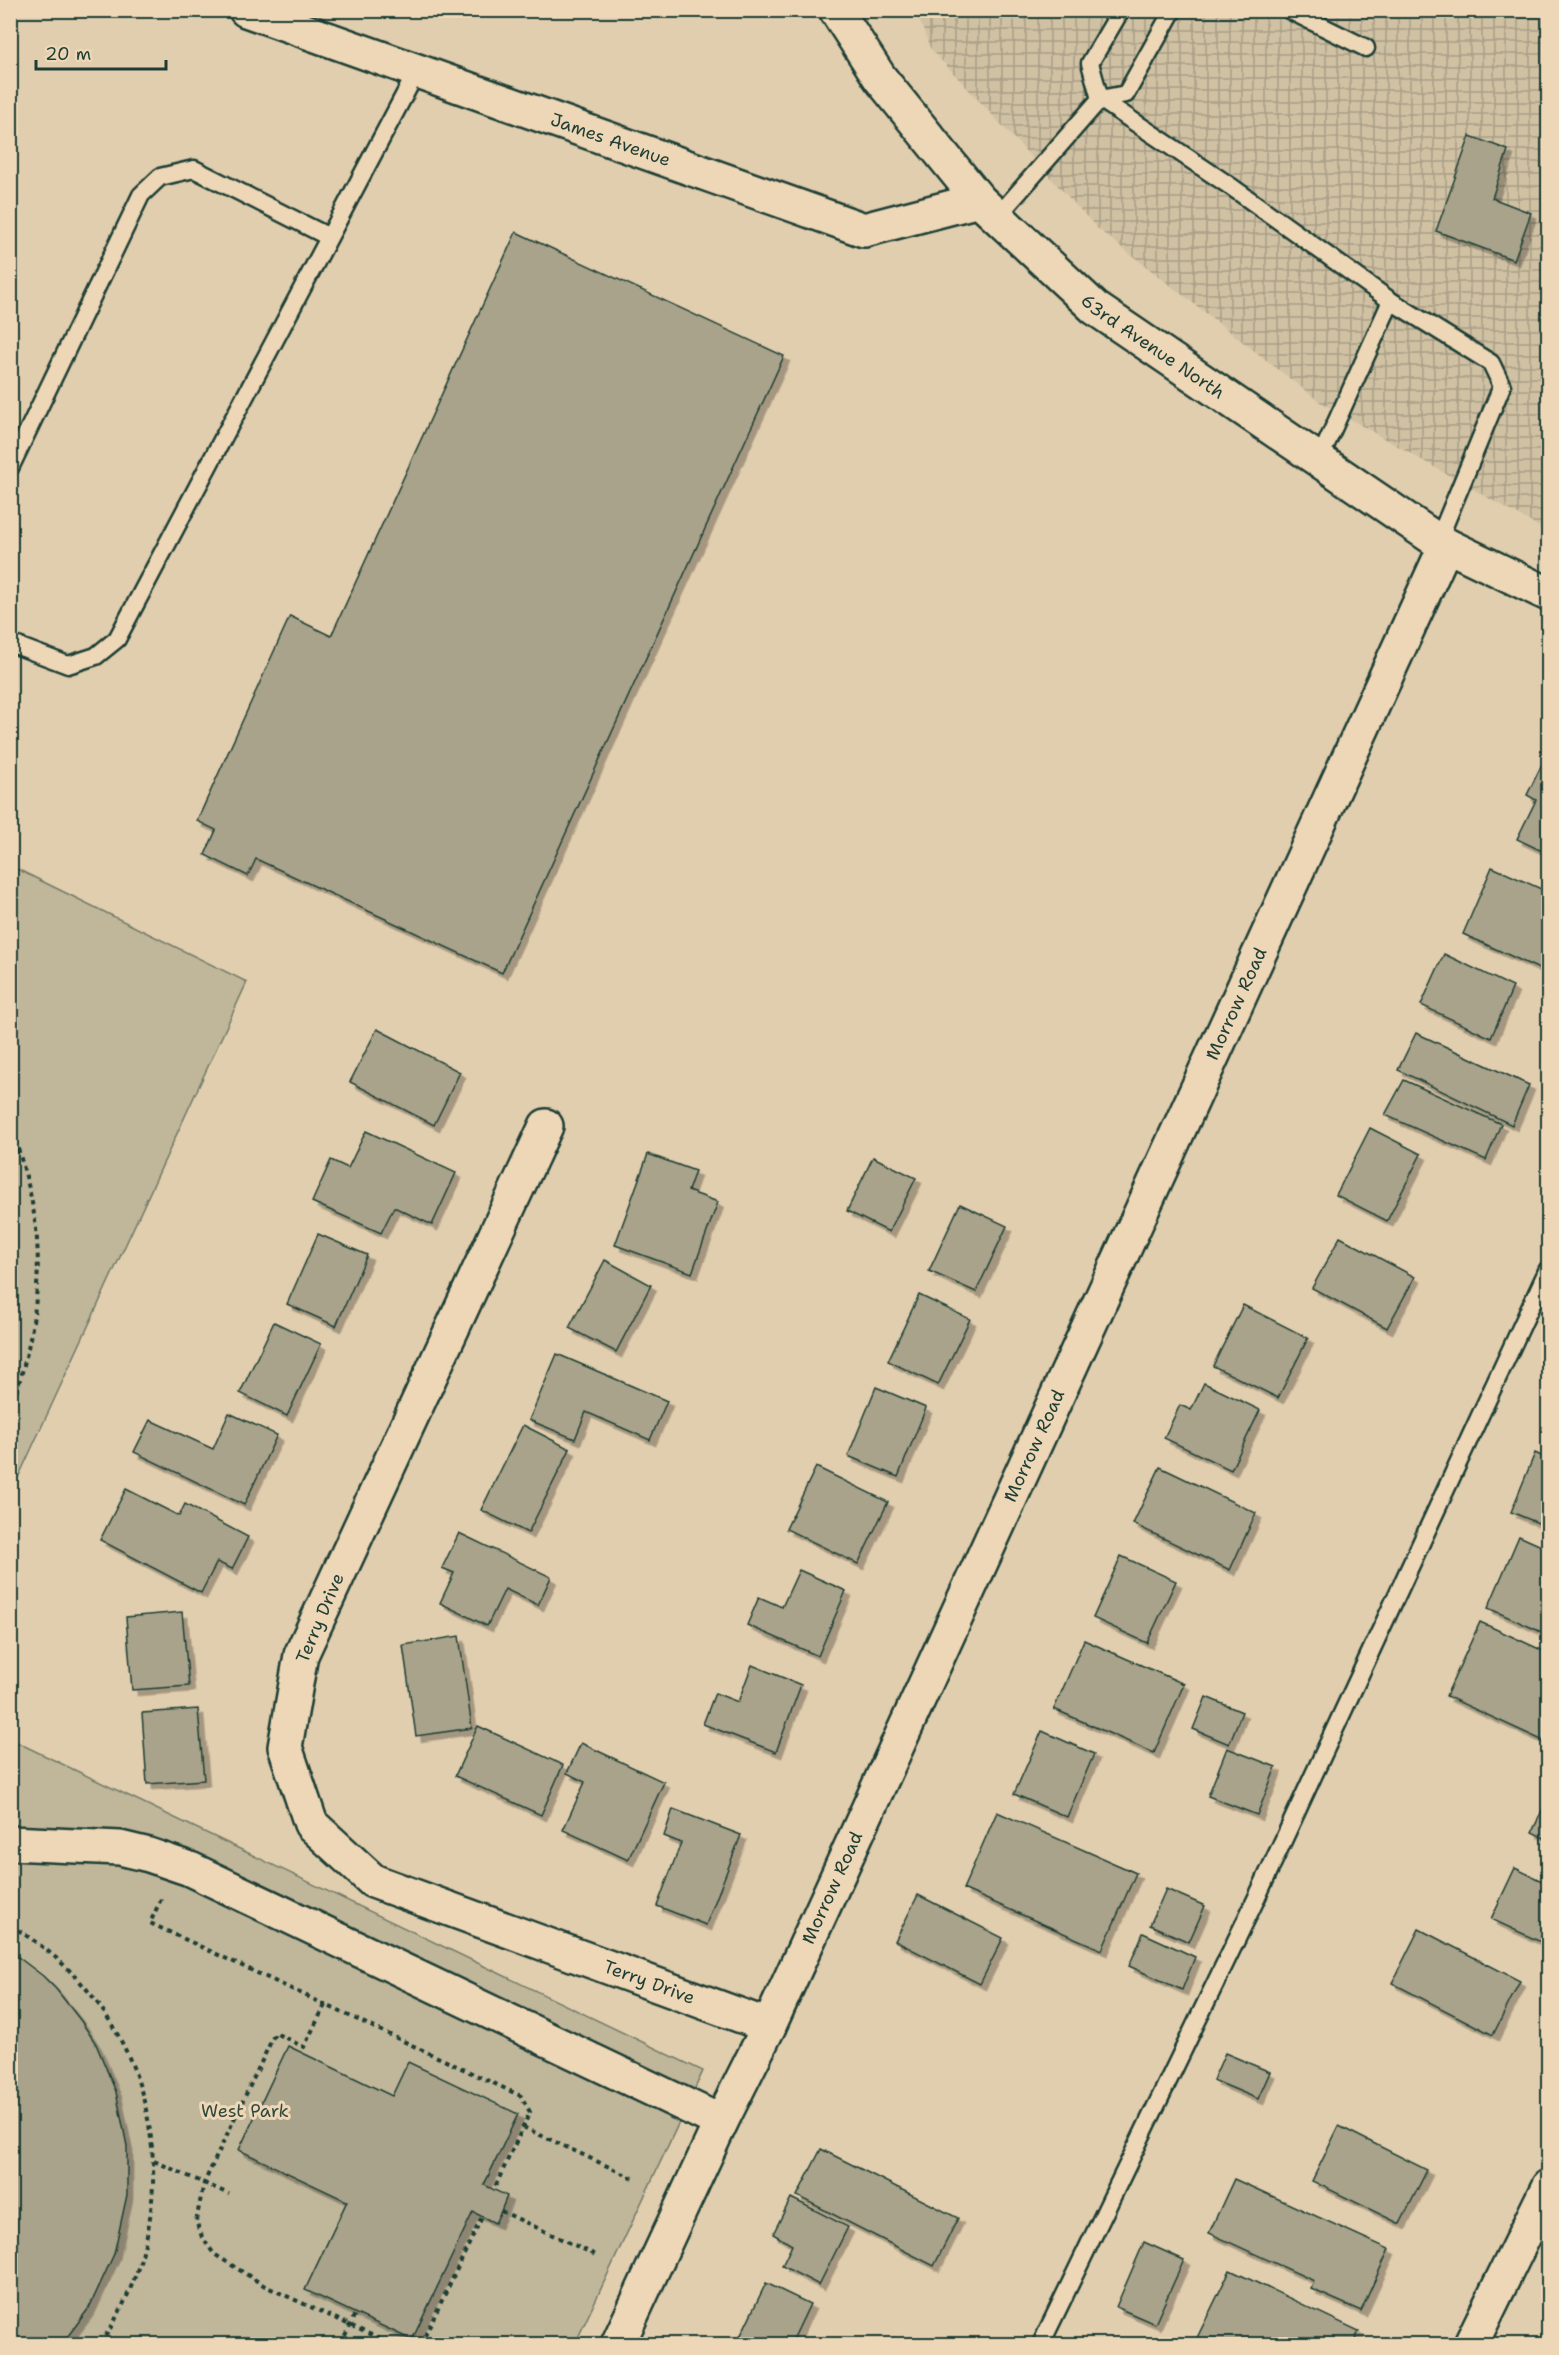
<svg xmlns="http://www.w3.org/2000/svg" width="1559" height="2355" font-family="'Shantell Sans',sans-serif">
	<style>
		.industrial { fill: url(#industrial-grid) }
		.park { fill: #c0b69a; stroke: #707a67; stroke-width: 1.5 }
		.building { fill: #a8a38a; stroke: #1f3d34; stroke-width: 1.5; filter: url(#shadow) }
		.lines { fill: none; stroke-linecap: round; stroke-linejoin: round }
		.lane-casing { stroke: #1f3d34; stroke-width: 21 }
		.street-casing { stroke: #1f3d34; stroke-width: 38 }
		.secondary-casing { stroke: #1f3d34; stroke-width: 38 }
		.path { stroke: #1f3d34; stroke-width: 4; stroke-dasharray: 4.5 4.5; stroke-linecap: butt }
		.lane { stroke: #edd7b6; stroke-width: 16 }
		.street { stroke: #edd7b6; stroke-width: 33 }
		.secondary { stroke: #edd7b6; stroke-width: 33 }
		.labels { text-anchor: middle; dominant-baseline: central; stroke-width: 6; stroke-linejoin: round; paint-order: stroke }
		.street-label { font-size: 18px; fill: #1f3d34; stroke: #edd7b6 }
		.park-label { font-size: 18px; fill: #2f493e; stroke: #edd7b6 }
	</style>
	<defs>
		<pattern id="industrial-grid" width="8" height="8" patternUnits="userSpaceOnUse" patternTransform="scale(1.5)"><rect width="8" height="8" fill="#d0c1a3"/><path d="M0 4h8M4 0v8" fill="none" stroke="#a89e86"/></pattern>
		<filter id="shadow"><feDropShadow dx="5.5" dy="5.5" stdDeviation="0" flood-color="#0004"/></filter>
	</defs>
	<rect width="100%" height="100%" fill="#e1ceae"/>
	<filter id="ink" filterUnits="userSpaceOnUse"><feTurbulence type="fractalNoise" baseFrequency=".0167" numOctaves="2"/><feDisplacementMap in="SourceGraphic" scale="12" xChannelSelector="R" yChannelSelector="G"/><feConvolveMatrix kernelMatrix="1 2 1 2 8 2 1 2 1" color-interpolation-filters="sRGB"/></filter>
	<g filter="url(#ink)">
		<path class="industrial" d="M916 11H1548V532L1320 402 1098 229 930 48Z"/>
		<g class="park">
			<path d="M11 866 247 982 11 1493Z"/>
			<path d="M10 1739 703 2071 575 2344H11Z"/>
		</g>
		<g class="building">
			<path d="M1470 136 1508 150 1492 198 1531 213 1514 260 1436 231Z"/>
			<path d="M516 232 784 356 502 973 256 859 248 876 205 855 216 830 197 821 290 616 331 636Z"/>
			<path d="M1544 760 1548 762V854L1517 839 1536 800 1527 795Z"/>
			<path d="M1492 867 1548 892V973L1463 934Z"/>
			<path d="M1444 954 1513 987 1491 1038 1421 1005Z"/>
			<path d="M377 1029 460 1072 434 1125 350 1082Z"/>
			<path d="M1416 1033 1529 1085 1512 1125 1398 1070Z"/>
			<path d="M1404 1080 1501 1124 1486 1160 1385 1115Z"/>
			<path d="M1370 1128 1421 1154 1387 1221 1336 1195Z"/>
			<path d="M366 1131 456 1173 432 1225 394 1207 381 1233 312 1202 331 1160 348 1168Z"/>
			<path d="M648 1154 695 1171 688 1191 718 1202 692 1273 615 1245Z"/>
			<path d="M873 1157 916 1178 889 1232 847 1211Z"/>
			<path d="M960 1204 1007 1226 976 1292 929 1271Z"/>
			<path d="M318 1234 367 1255 336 1326 287 1304Z"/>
			<path d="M1340 1237 1415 1277 1387 1328 1312 1288Z"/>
			<path d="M605 1260 651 1285 616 1352 569 1328Z"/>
			<path d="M919 1295 970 1319 938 1385 888 1361Z"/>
			<path d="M1243 1305 1308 1338 1278 1398 1213 1366Z"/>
			<path d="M274 1322 321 1344 287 1416 240 1393Z"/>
			<path d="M557 1354 667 1401 650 1440 586 1412 575 1439 529 1420Z"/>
			<path d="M1204 1383 1260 1410 1231 1470 1164 1438 1180 1405 1191 1410Z"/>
			<path d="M876 1387 926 1408 898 1477 848 1456Z"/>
			<path d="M229 1413 277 1435 244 1505 134 1452 150 1420 213 1449Z"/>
			<path d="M523 1425 570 1449 528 1533 481 1510Z"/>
			<path d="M1535 1453 1548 1459V1527L1511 1512Z"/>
			<path d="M816 1467 888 1502 858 1564 786 1529Z"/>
			<path d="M1160 1467 1256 1513 1230 1570 1133 1524Z"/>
			<path d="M126 1489 179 1516 185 1504 248 1537 232 1569 217 1562 201 1593 100 1540Z"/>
			<path d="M459 1533 551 1577 538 1605 505 1589 487 1626 440 1603 454 1573 442 1568Z"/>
			<path d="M1519 1536 1548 1549V1635L1488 1608Z"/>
			<path d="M1121 1556 1176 1581 1147 1643 1093 1618Z"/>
			<path d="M799 1570 846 1591 818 1656 747 1625 759 1597 782 1607Z"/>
			<path d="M182 1612 189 1686 132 1690 126 1617Z"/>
			<path d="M1480 1622 1548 1653V1743L1446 1696Z"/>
			<path d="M459 1636 472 1728 416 1736 403 1645Z"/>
			<path d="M1084 1640 1184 1684 1154 1753 1054 1709Z"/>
			<path d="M752 1665 801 1685 776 1752 703 1724 715 1693 738 1702Z"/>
			<path d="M1206 1697 1242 1712 1229 1744 1193 1729Z"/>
			<path d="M198 1709 204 1780 147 1784 142 1713Z"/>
			<path d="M478 1726 563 1765 541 1815 455 1776Z"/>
			<path d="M1042 1731 1094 1754 1067 1817 1014 1794Z"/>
			<path d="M581 1743 664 1782 628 1860 563 1830 585 1782 567 1773Z"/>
			<path d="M1227 1748 1276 1767 1257 1815 1208 1796Z"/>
			<path d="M1548 1798V1840L1532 1832Z"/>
			<path d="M673 1809 741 1835 706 1925 657 1906 681 1843 664 1836Z"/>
			<path d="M997 1812 1136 1873 1102 1950 963 1889Z"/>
			<path d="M1515 1868 1548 1884V1931L1543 1943 1491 1919Z"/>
			<path d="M1166 1889 1205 1906 1189 1942 1150 1925Z"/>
			<path d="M918 1895 1003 1938 980 1984 895 1941Z"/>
			<path d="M1419 1929 1520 1981 1493 2035 1392 1983Z"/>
			<path d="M1143 1933 1195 1957 1182 1990 1129 1966Z"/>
			<path d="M10 1951 43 1976 56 1989 81 2021 96 2044 116 2092 127 2146V2195L114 2254 89 2308 62 2344H10Z"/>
			<path d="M288 2046 392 2096 408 2062 518 2114 484 2185 507 2196 501 2211 495 2223 473 2212 412 2340 305 2290 347 2201 239 2150Z"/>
			<path d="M1225 2053 1270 2072 1258 2099 1213 2080Z"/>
			<path d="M1339 2126 1427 2170 1400 2224 1312 2181Z"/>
			<path d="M821 2149 958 2218 934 2266 797 2196Z"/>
			<path d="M1234 2179 1389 2249 1361 2311 1311 2289 1314 2281 1209 2233Z"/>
			<path d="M791 2198 848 2227 819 2285 782 2266 792 2245 773 2234Z"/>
			<path d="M1144 2242 1184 2260 1155 2324 1116 2307Z"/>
			<path d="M1230 2270 1359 2331 1353 2344H1194Z"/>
			<path d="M766 2283 810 2304 791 2344H750L739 2339Z"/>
		</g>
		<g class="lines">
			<g class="lane-casing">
				<g id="lane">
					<path d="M1121 10 1090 63 1100 99 1233 188 1391 301 1319 460"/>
					<path d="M1289 10 1366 48"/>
					<path d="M997 217 1100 99 1126 94 1173 10"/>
					<path d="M1391 301 1491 363 1502 386 1438 541"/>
					<path d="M10 468 141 195 160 177 194 169 329 237"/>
					<path d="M10 643 68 665 96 656 117 639 417 71"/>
					<path d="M1041 2344 1257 1897 1548 1269"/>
				</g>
			</g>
			<g class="street-casing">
				<g id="street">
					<path id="s1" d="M246 10 864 230 979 200"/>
					<path id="s2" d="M546 1126 301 1655 285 1747 311 1824 373 1881 769 2026"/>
					<path d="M10 1843 120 1848 149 1855 190 1869 721 2122"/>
					<path d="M1471 2344 1548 2187"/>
				</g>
			</g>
			<g class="secondary-casing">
				<g id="secondary">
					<path id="s3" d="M836 10 880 78 979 200 1095 308 1438 541 1548 594"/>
					<path id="s4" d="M618 2344 721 2122 769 2026 1446 545"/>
				</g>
			</g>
			<g class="path">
				<path d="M10 1123C18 1149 27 1176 32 1203 46 1272 33 1345 10 1411"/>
				<path d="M161 1899 150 1923 521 2096 530 2112 494 2189"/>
				<path d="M10 1925C26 1935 41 1945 55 1957 168 2055 184 2223 100 2344"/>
				<path d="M325 2005 304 2047 275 2033 204 2183 196 2221 202 2237 214 2254 265 2286 391 2344"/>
				<path d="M523 2127 635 2179"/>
				<path d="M154 2161 229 2194"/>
				<path d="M501 2211 598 2256"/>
				<path d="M341 2344 355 2314"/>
				<path d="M421 2344 482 2217"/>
			</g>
			<use href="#lane" class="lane"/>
			<use href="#street" class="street"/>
			<use href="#secondary" class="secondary"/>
		</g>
	</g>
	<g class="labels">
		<g class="street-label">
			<text stroke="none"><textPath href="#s1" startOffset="387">James Avenue</textPath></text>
			<text stroke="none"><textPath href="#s3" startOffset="466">63rd Avenue North</textPath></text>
			<text stroke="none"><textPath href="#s4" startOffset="1476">Morrow Road</textPath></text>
			<text stroke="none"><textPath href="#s4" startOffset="990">Morrow Road</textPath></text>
			<text transform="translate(320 1618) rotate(-67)">Terry Drive</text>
			<text stroke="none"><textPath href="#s4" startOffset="504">Morrow Road</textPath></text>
			<text stroke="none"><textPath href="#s2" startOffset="1136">Terry Drive</textPath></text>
		</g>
		<g class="park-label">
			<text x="245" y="2111">West Park</text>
		</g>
	</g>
	<rect width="1559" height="2355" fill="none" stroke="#edd7b6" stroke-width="36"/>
	<rect x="18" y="18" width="1523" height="2319" fill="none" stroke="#1f3d34" stroke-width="2" filter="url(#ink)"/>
	<path d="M36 60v9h130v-9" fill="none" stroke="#1f3d34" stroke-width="3"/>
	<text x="45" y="60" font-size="18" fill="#1f3d34" stroke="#edd7b6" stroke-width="4.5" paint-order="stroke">20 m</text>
</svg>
